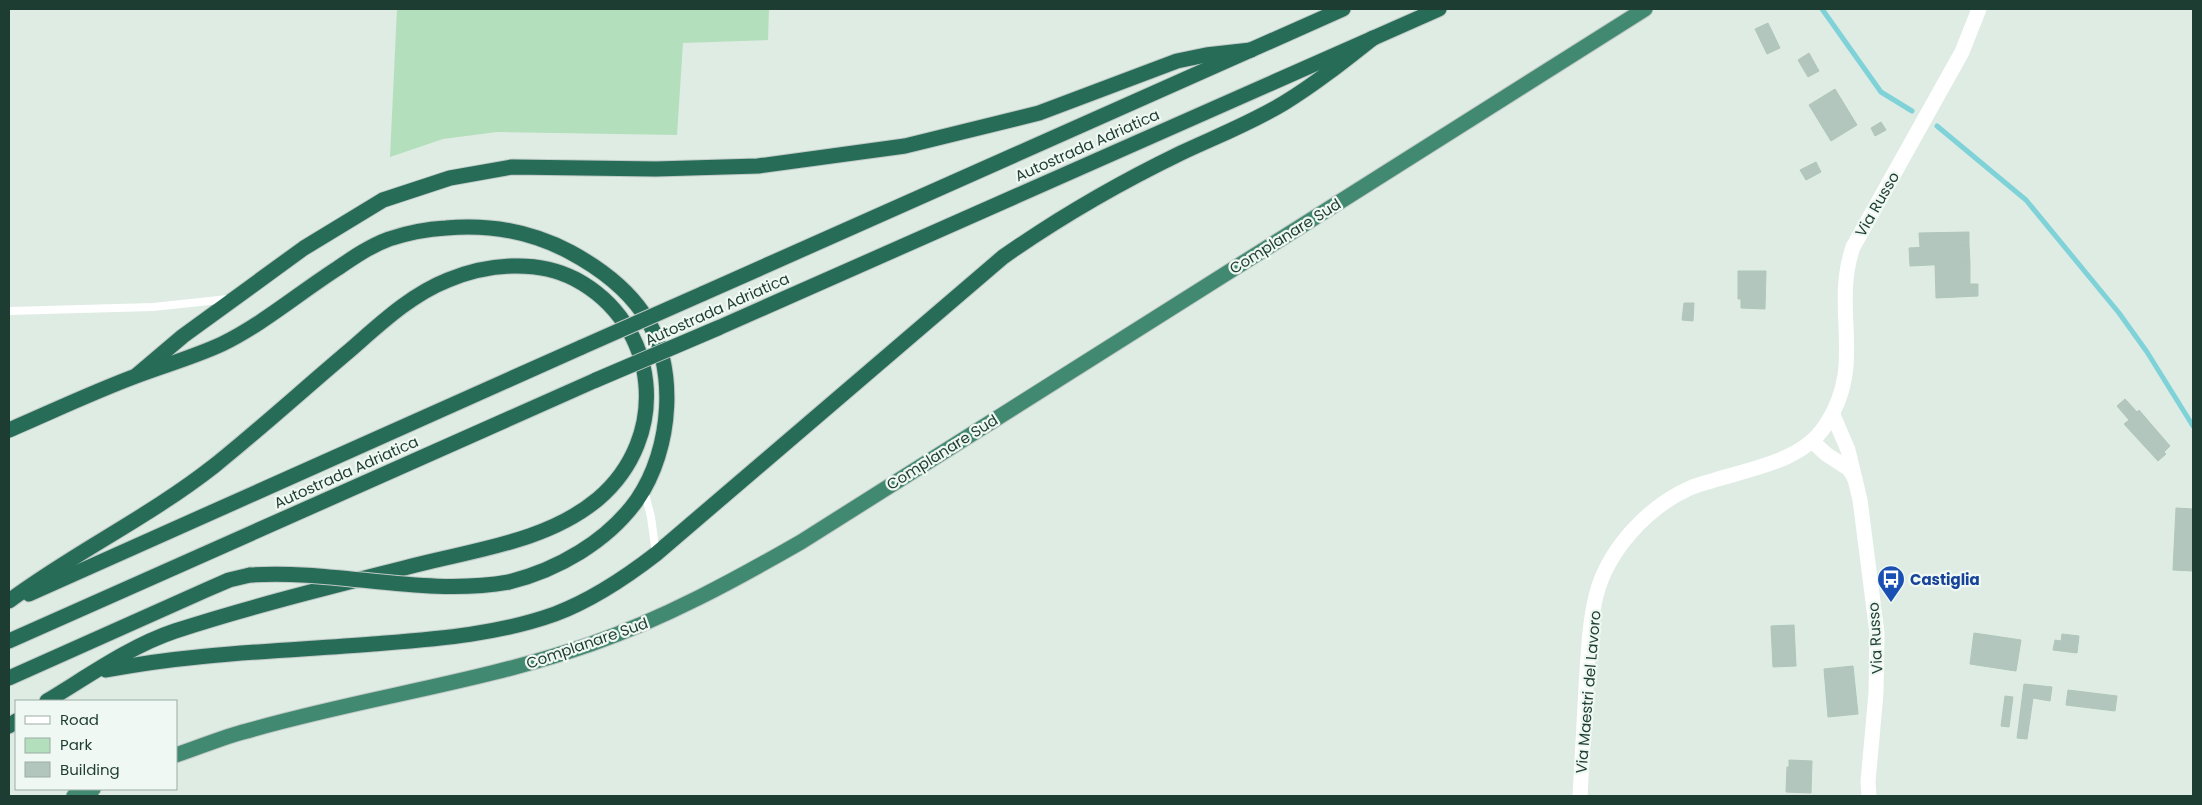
<svg xmlns="http://www.w3.org/2000/svg" width="2202" height="805" font-family="Poppins,sans-serif">
	<style>
		.green { fill: #b4dfbc }
		.lines { fill: none; stroke-linecap: round; stroke-linejoin: round }
		.stream { stroke: #7fd2d7; stroke-width: 5 }
		.building { fill: #b3c6bd; stroke: #b0c6bb }
		.trunk-casing { stroke: #c0c9c6; stroke-width: 17 }
		.motorway-casing { stroke: #c0c9c6; stroke-width: 17 }
		.service { stroke: #fff; stroke-width: 8 }
		.minor { stroke: #fff; stroke-width: 15 }
		.tertiary { stroke: #fff; stroke-width: 15 }
		.trunk { stroke: #428972; stroke-width: 15 }
		.motorway { stroke: #266c57; stroke-width: 15 }
		.motorway-bridge-casing { stroke: #c0c9c6; stroke-width: 17; stroke-linecap: butt }
		.motorway-bridge { stroke: #266c57; stroke-width: 15 }
		.labels { text-anchor: middle; dominant-baseline: central; stroke-width: 4.5; stroke-linejoin: round; paint-order: stroke }
		.street-label { font-size: 15px; fill: #1e3d32; stroke: #eff8f2 }
		.transit-label { font-size: 15px; font-weight: bold; fill: #164399; stroke: #eff8f2; text-anchor: start }
	</style>
	<rect width="100%" height="100%" fill="#deece4"/>
	<path class="green" d="M397 9H769L768 40 683 43 677 135 497 132 443 139 390 157Z"/>
	<g class="lines">
		<g class="stream">
			<path d="M1822 9 1881 92 1912 111"/>
			<path d="M1937 126 2026 200 2119 313 2147 352 2193 426"/>
		</g>
	</g>
	<g class="building">
		<path d="M1768 23 1780 48 1767 54 1755 29Z"/>
		<path d="M1809 53 1819 71 1808 77 1798 60Z"/>
		<path d="M1835 89 1857 125 1831 141 1809 105Z"/>
		<path d="M1881 122 1886 130 1875 136 1871 128Z"/>
		<path d="M1816 162 1821 172 1806 180 1800 170Z"/>
		<path d="M1969 232V245L1920 247 1919 233Z"/>
		<path d="M1969 245 1970 263 1910 266 1909 248Z"/>
		<path d="M1970 263V284H1978V296L1936 298 1935 265Z"/>
		<path d="M1738 271H1766L1765 309 1741 308V299H1738Z"/>
		<path d="M1684 303H1694L1693 321 1682 320Z"/>
		<path d="M2125 399 2137 412 2139 410 2170 446 2164 452 2166 454 2158 461 2124 424 2129 420 2117 406Z"/>
		<path d="M2176 508 2193 509V571L2173 570Z"/>
		<path d="M1794 625 1796 666 1773 667 1771 626Z"/>
		<path d="M1974 633 2021 640 2016 671 1970 664Z"/>
		<path d="M2062 634 2079 636 2077 653 2053 650 2055 640 2061 641Z"/>
		<path d="M1853 666 1858 714 1828 717 1824 669Z"/>
		<path d="M2024 684 2052 687 2050 701 2033 698 2027 739 2017 738Z"/>
		<path d="M2068 690 2117 696 2115 711 2066 705Z"/>
		<path d="M2005 696 2013 697 2009 727 2001 726Z"/>
		<path d="M1789 760 1812 761 1811 793 1786 792 1787 767H1789Z"/>
	</g>
	<g class="lines">
		<g class="trunk-casing">
			<g id="trunk">
				<path d="M176 755C200 747 223 737 247 731 361 698 479 683 591 644 665 618 733 581 801 542L1645 9"/>
				<path d="M74 796 93 789"/>
			</g>
		</g>
		<g class="motorway-casing">
			<g id="motorway">
				<path d="M702 294 1343 9"/>
				<path d="M718 328 1439 9"/>
				<path d="M137 375 183 336 304 248 383 200 450 178 512 167 656 169 758 166 905 146 1039 113 1177 61 1206 55 1251 50"/>
				<path d="M9 430C51 412 93 392 136 376 165 365 194 357 222 344 263 324 299 293 338 268 354 257 370 246 389 239 407 233 427 229 446 228 489 224 532 232 570 252 598 267 625 287 643 313 679 364 672 450 637 500 607 542 557 570 509 582"/>
				<path d="M29 594 582 347"/>
				<path d="M9 601C75 552 149 517 214 466 260 429 304 389 349 351 379 325 410 295 448 280 487 264 537 259 575 279 660 324 671 437 598 499 549 540 480 549 420 564 338 585 255 605 175 631 130 646 87 677 47 701"/>
				<path d="M9 641 596 380"/>
				<path d="M106 670C193 653 284 651 373 644 435 639 496 635 555 614 592 600 625 578 656 554L1003 257C1060 217 1119 183 1181 153 1215 137 1251 123 1284 103 1315 84 1344 61 1373 38"/>
				<path d="M9 678 206 590 229 580 250 575"/>
				<path d="M9 726 16 721"/>
			</g>
		</g>
		<g class="service">
			<path d="M9 311 153 307 228 299"/>
			<path d="M644 490 651 517 656 554"/>
		</g>
		<g class="minor">
			<path d="M1833 415 1848 450 1860 500 1877 633 1876 693 1868 782 1869 796"/>
			<path d="M1812 441 1826 454 1849 469 1855 479"/>
		</g>
		<path class="tertiary" d="M1580 796C1582 760 1584 723 1586 687 1588 657 1589 625 1596 596 1607 551 1647 507 1690 488 1699 484 1709 482 1718 479 1754 468 1803 460 1825 426 1867 364 1831 311 1853 247L1962 52 1979 9"/>
		<use href="#trunk" class="trunk"/>
		<use href="#motorway" class="motorway"/>
		<g class="motorway-bridge-casing">
			<g id="motorway-bridge">
				<path d="M582 347 702 294"/>
				<path d="M596 380 718 328"/>
				<path d="M250 575C336 569 423 597 509 582"/>
			</g>
		</g>
		<use href="#motorway-bridge" class="motorway-bridge"/>
	</g>
	<defs>
		<g id="bus-pin" transform="scale(1.4375)"><path d="M0 17L-7.5 6A9.5 9.5 0 1 1 7.5 6Z" fill="#1a4fb4" stroke="#eff8f2"/><path d="M-5-6H5V4H4V6H2V4H-2V6H-4V4H-5ZM-3.5-4V0h7V-4ZM-3.5 1.2v1.5H-2V1.2ZM2 1.2v1.5H3.5V1.2Z" fill="#fff"/></g>
	</defs>
	<g fill-rule="evenodd">
		<use href="#bus-pin" x="1891" y="579"/>
	</g>
	<g class="labels">
		<g class="street-label">
			<text transform="translate(1087 145) rotate(-24)">Autostrada Adriatica</text>
			<text transform="translate(1877 204) rotate(-60)">Via Russo</text>
			<text transform="translate(1285 236) rotate(-32)">Complanare Sud</text>
			<text transform="translate(717 309) rotate(-24)">Autostrada Adriatica</text>
			<text transform="translate(942 452) rotate(-32)">Complanare Sud</text>
			<text transform="translate(346 472) rotate(-24)">Autostrada Adriatica</text>
			<text transform="translate(1875 638) rotate(-93)">Via Russo</text>
			<text transform="translate(587 643) rotate(-19)">Complanare Sud</text>
			<text transform="translate(1588 692) rotate(-85)">Via Maestri del Lavoro</text>
		</g>
		<g class="transit-label">
			<text x="1910" y="579">Castiglia</text>
		</g>
	</g>
	<rect width="2202" height="805" fill="none" stroke="#1e3d32" stroke-width="20"/>
	<rect x="15" y="700" width="162" height="90" fill="#eff8f2" stroke="#9bada5"/>
	<rect x="25" y="716" width="25" height="8" fill="#ffffff" stroke="#9bada5"/>
	<text x="60" y="725" font-size="15" fill="#1e3d32">Road</text>
	<rect x="25" y="738" width="25" height="15" fill="#b4dfbc" stroke="#9bada5"/>
	<text x="60" y="750" font-size="15" fill="#1e3d32">Park</text>
	<rect x="25" y="762" width="25" height="15" fill="#b3c6bd" stroke="#9bada5"/>
	<text x="60" y="775" font-size="15" fill="#1e3d32">Building</text>
</svg>
